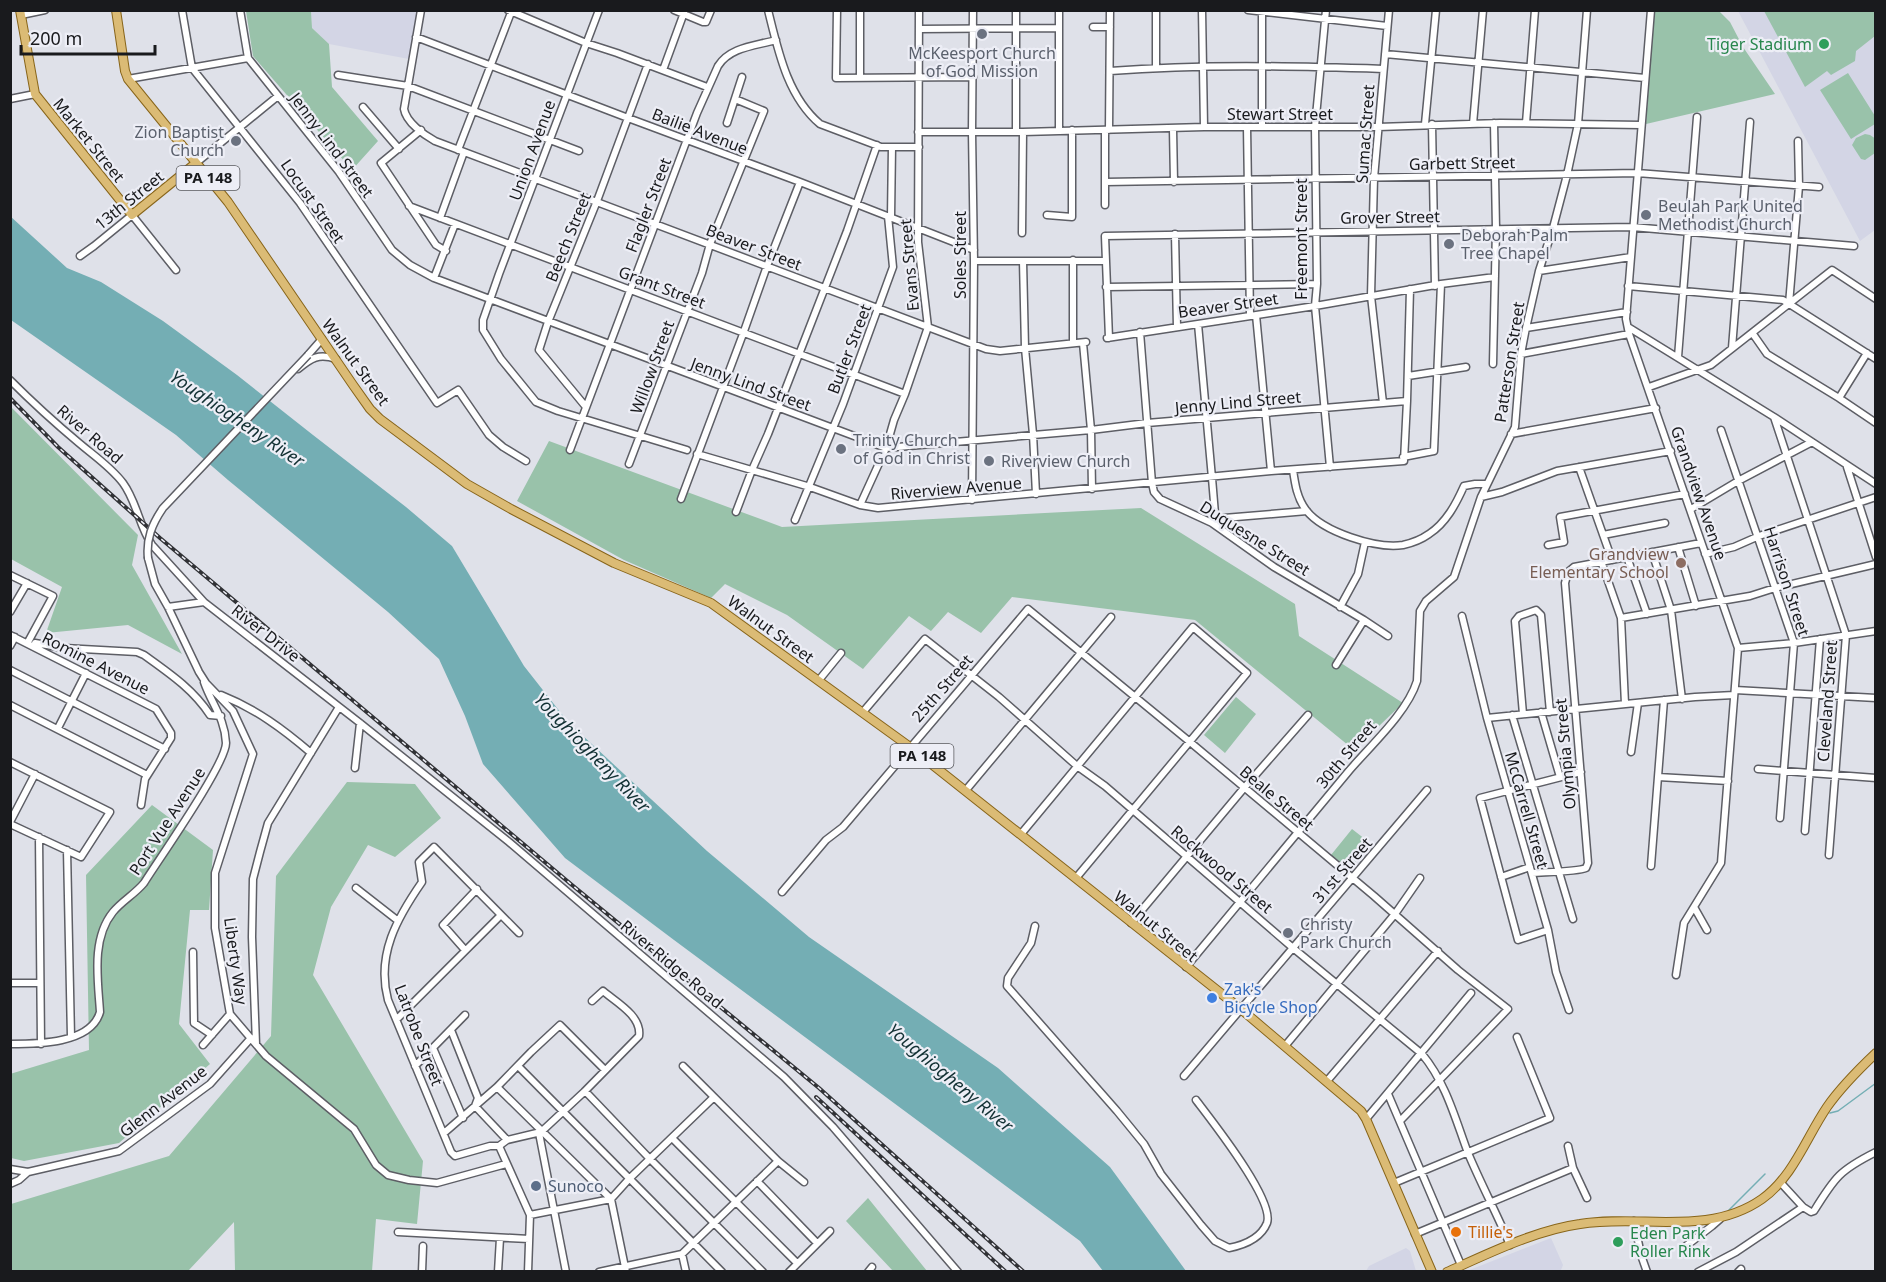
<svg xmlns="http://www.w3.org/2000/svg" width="1886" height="1282" viewBox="0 0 1886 1282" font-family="'Noto Sans',sans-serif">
<rect width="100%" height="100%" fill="#dfe1e9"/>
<path fill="#d3d5e5" d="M311,11H417L409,59L329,44L312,28Z
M1738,11H1875V230L1860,241Z
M1551,1238L1563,1265L1561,1270L1559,1271H1467Z
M1406,1248L1410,1251L1416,1271H1366L1369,1266Z"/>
<path fill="#99c2aa" d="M246,11H311L312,28L329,44L332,87L378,141L352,170L253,56Z
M1654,11H1719L1730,22L1743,47L1775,94L1646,124Z
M1764,11H1875V36L1856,51L1855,61L1831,75L1827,71L1805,87Z
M1848,73L1875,116V124L1851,139L1820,90Z
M1865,134L1870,135L1876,139L1875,153L1865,160L1861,159L1852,145L1856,138Z
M11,407L138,535L132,565L182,654L128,625L46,633L62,587L11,559Z
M549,441L782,527L1141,508L1295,604L1299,636L1403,703L1354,750L1195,620L1012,597L981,633L948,612L931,631L909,616L863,669L787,615L725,584L711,598L624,560L517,501Z
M1236,697L1256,714L1225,753L1204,735Z
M347,782L415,784L441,818L395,857L368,845L331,907L313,975L423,1161L417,1224L376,1219L372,1271H235L234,1222L188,1271L11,1272V1204L169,1156L271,1036L276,876Z
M152,805L213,850L209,910H190L179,1024L210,1064L119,1143L24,1161L11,1158L10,1074L89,1050L86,875Z
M1352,829L1370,843L1350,869L1331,855Z
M868,1198L927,1271H893L846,1221Z"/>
<path fill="#74aeb4" d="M10,216L67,268L101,282L163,321L237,375L313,435L406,507L452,546L524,666L568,722L707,851L809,937L998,1068L1110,1167L1186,1271H1103L1080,1241L674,940L565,858L483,764L465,716L439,659L388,612L228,480L176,435L11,320Z"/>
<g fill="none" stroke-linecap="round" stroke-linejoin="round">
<path stroke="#74aeb4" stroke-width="1.5" d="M1830,1113L1838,1111L1876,1083
M1728,1211L1765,1174
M1573,1272V1271"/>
<g stroke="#5d5e65" stroke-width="9">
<path id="minor" d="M182,10L192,68L300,203L437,403L458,390L489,435L503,447L526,461
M240,10L248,58L339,172L392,250L410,265L434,278L886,448L1091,430L1147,423L1407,401
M421,10L404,109C406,122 424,135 435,141L986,349L1000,351L1086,342
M508,10L586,43L617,53L707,87
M599,10L499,274L483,320V330L501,359L536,402L558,411L687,450
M674,10L703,22H706L711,10
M768,10C778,50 787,96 820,124L881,147H919
M837,10L836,78L973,77
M860,10V78
M1016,10V131
M1156,10V68
M1202,10L1204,127
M1248,10L1387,26
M1262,10V127
M1326,10L1315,127L1317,284L1315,306L1330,467
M1651,10L1626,319L1629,334L1738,648L1721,863L1684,923L1676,975
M21,15L45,10
M1093,27H1110
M919,29L1059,28
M416,37L628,118L800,182L974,250
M1385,54L1645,78
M663,70L685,10
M1110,71C1201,64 1292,66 1383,69
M338,75L408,86L579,151
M128,79L248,58
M10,99L35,94
M363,107L399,149
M727,123L742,77
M1526,123L1535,10
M1425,124L1436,10
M1432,124L1435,286
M1473,124L1483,10
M1247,127L1250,315
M1173,129L1174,182
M421,130L381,163L436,245L446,251
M1105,130V205
M1109,130L1110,10
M1059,131V10
M918,132H1023L1204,127H1378L1500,123L1641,125
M458,150L512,10
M196,163L278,96
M1105,182L1637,173L1819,187
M409,206L905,394
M1047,215L1072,217V130
M891,217L892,147
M440,218L464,152
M1022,233L1023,132
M1175,234L1177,327
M80,256L94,246L132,215L176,270
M1073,260V343
M974,261H1106
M1023,261L1025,348L1033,434L1036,494
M1539,271L1631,257
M434,278L455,224
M1628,286L1783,300L1876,359
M1106,287L1317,284
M1789,304L1799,186L1798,141
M1256,315L1271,471
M1198,324L1212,478L1215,514L1212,523
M1628,327L1774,417L1876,484
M1526,328L1627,312
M1140,332L1152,483L1154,492L1160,499L1212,523L1274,567L1364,620L1388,636
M1753,334L1767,354L1839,398L1876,423
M1107,338L1315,306L1441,284L1495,277
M1109,338L1105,236L1632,227L1854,246
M1083,343L1091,430L1092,489
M1732,348L1750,122
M1521,354L1629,334
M308,355L322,339
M1678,357L1697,117
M1493,364L1496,229L1494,123
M298,369C311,358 319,353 336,359
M1408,376L1466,367
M10,380C32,402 55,423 79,443C93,455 111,467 123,483C137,502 139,526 152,545L204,602L360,723L509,842L784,1077L833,1127L958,1272
M1649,387L1711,365L1832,270L1876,299
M1839,398L1867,353
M1383,403L1371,296L1374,178L1389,10
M586,407L539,350L548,322L597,201L648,64
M1774,417L1846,635L1829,855
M1721,430L1794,643L1780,818
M1511,434L1656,408
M570,450L697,113L718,66C730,47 755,46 776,40
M697,454L810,487L860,505L878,508L1271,471L1404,461L1407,401L1410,289
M1403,457L1434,451L1441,284
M629,464L702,273L710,244L764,111L735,99
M1579,467L1612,560
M1847,467L1876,557
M1293,470C1295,484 1297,498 1306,510C1323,532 1376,549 1403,545C1412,543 1422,539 1429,534C1446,523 1456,504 1464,486L1475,484H1487
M1481,497L1502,492L1557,471L1671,451
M681,499L743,334L767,266L800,182
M972,500L974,261L972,132L973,10
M860,505L886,448L894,420L905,394L928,327L918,242L919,10
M1691,509L1738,481L1812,442
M736,512L752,470L768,434L847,231L877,145
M795,520L843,404L893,267L888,216
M1212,523L1224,518L1307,511
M1603,535L1665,523
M1548,545L1564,542L1560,517L1685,494
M1678,547L1696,606
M1652,552L1671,610L1682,699
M1705,554L1734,547L1759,536L1876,497
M1627,557L1647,614
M148,558L155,584L168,607L199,672L206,683L233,711L253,754L215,873V928L230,1014L266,1056L354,1129L376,1165L388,1175L409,1180L437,1183L506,1164
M1601,561L1621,618L1625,704
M10,575L53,596L28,642
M168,607L204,602
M1340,607L1358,574L1365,542
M10,612L27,583
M1462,616L1487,718L1548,930L1556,972L1569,1010
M1621,618L1750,596L1775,588L1876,564
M10,635L156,709L171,733V738L145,779L141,805
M35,643L64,648L137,652L144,655C169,673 193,689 210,715L221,716
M10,646L15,637
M1738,648L1794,643L1876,631
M1336,665L1364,620
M10,670L165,749
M819,680L841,653
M1735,690L1876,698
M221,695C256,709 283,729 311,753
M10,705L147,775
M863,712L925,639L999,697L1077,766L1105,786L1293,948L1422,1054C1446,1083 1455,1118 1468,1153C1481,1184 1497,1214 1510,1245
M1541,712L1560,777
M1523,714L1515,621L1519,616L1536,610L1541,615L1550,712
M1512,715L1573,919
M1487,718L1695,697L1734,695
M58,728L86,673
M1631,752L1638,703
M10,762L110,812L81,857L10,824
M355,768L360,723
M1758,769L1876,778
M1658,777L1728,781
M966,790L1111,617
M10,822L35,774
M1805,831L1820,639
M1021,834L1193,627L1247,673L1076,878
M39,837L41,1044
M67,850L71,1037
M1651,866L1664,700
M1532,873C1544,872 1577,872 1586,868L1588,863L1565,583L1568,572L1574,567L1701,543
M1501,877L1530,867
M356,888L397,920
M782,892L826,840L843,827L1028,609L1190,742L1374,896L1458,970L1508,1009L1400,1121
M1694,907L1707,930
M1131,923L1244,788L1308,715
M1035,926L1031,943L1008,978L1007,986L1117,1111L1144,1144L1161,1174L1201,1225L1215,1241L1229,1248C1244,1245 1261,1238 1267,1223C1275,1200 1211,1120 1196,1100
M1548,930L1518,940L1480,798L1581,772
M465,950L443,925L477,889
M193,952L194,1023L212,1035
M1186,967C1240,902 1294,837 1348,772C1370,746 1407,713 1417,681L1420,611L1426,601L1454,577L1481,497L1515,427L1521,354L1526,328L1539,271L1553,228L1567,175L1578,124L1587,10
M10,983H40
M397,1019L501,915
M451,1030L478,1098L475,1106L507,1140
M10,1044C37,1044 91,1044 100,1012C98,980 91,939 113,912C122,901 135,894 144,883C159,859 226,764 226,743C225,718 211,703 204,682
M256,1044L252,937L253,879L260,852L268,823L339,707
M203,1045L230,1014
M1285,1046L1395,914L1420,878
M433,1048L463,1118
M415,1066L465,1015
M518,1066L722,1272
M683,1066L778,1161L804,1182
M1184,1076L1427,790
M1327,1081L1438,951
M497,1087L611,1199L626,1272
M585,1091L650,1159L763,1272
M1388,1094L1461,1265
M1366,1119L1471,993
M444,1133L497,1087L531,1052L560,1025L605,1070
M539,1133L566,1272
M672,1138L797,1263
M499,1146H490L455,1156L451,1152L388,1000C376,955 397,918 422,882L419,862L434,847L519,933
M499,1146L507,1140L541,1132L584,1092L639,1036C642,1016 616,1002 603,991L592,1001
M499,1146L530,1215L528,1272
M1568,1146L1573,1168L1587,1198
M10,1169L28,1172
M757,1181L817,1243
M1394,1183L1550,1118L1517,1037
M1781,1183L1803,1207L1811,1212L1814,1211C1835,1177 1840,1170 1876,1152
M10,1184L19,1180L28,1172L119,1151L210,1084L251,1038
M530,1215L611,1199L629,1179L714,1097
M1634,1221L1641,1255L1647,1272
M398,1232L529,1239
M1415,1234L1573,1168
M1682,1249L1712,1226L1720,1219
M682,1254L686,1272
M422,1272L423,1246
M498,1272L500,1238
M599,1272L682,1254L778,1161
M789,1272L830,1231
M868,1272L872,1267
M1698,1272L1736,1252L1803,1207
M1738,1272L1741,1269"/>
</g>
<g stroke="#88651a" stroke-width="10">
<path id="major" d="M20,10L35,94L132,215L196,163
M116,10L125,71L128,79L228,202L353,385L370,409L380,419L467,484L511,509L614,563L711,603L910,747L1242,1010L1361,1111L1366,1119L1432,1272
M1447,1272C1487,1254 1536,1230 1580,1224C1640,1214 1708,1237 1762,1199C1793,1177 1806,1138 1827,1107C1841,1087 1858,1070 1876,1053"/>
</g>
<use href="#minor" stroke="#fff" stroke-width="6"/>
<use href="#major" stroke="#dbbb75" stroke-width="8"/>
<g stroke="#313236" stroke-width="4">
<path id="rail" d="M10,398L58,447L160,538L572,885L819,1088L1024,1272
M816,1097L1006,1272"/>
</g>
<use href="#rail" stroke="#edeef6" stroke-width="1.5" stroke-dasharray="4.5" stroke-linecap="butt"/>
<g stroke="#5d5e65" stroke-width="9" stroke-linecap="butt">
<path id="minor-bridge" d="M148,558C146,539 152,524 163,508L308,355"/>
</g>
<use href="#minor-bridge" stroke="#fff" stroke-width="6"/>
</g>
<g fill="#6b7280" stroke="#edeef6" stroke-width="2">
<circle cx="982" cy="34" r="6"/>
<circle cx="236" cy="141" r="6"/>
<circle cx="1646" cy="215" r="6"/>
<circle cx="1449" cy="244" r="6"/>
<circle cx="841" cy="449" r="6"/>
<circle cx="989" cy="461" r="6"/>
<circle cx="1288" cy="933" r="6"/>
</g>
<g fill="#2e9e5b" stroke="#edeef6" stroke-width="2">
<circle cx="1824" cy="44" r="6"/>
<circle cx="1618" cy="1242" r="6"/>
</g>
<circle fill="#8d6e63" stroke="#edeef6" stroke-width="2" cx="1681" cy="563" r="6"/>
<circle fill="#3f7fe0" stroke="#edeef6" stroke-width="2" cx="1212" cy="998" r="6"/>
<circle fill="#5c6f8a" stroke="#edeef6" stroke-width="2" cx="536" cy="1186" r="6"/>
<circle fill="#e8710a" stroke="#edeef6" stroke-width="2" cx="1456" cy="1232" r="6"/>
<g text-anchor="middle" stroke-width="4.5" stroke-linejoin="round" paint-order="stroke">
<g fill="#edeef6" stroke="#595a5e" stroke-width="1.5">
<rect x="176.5" y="166" width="63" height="24" rx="4.5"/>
<rect x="890.5" y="744" width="63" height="24" rx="4.5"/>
</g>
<g font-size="15" font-weight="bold" fill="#191a1d">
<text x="208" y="183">PA 148</text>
<text x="922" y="761">PA 148</text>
</g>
<g font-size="16" fill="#27864d" stroke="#edeef6" text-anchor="end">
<text x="1812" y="50">Tiger Stadium</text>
<text x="1630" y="1239" text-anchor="start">Eden Park<tspan x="1630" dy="18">Roller Rink</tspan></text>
</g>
<g font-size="16" fill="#5b616d" stroke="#edeef6" text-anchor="start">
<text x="982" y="59" text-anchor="middle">McKeesport Church<tspan x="982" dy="18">of God Mission</tspan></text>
<text x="224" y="138" text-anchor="end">Zion Baptist<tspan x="224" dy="18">Church</tspan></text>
<text x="1658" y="212">Beulah Park United<tspan x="1658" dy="18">Methodist Church</tspan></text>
<text x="1461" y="241">Deborah Palm<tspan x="1461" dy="18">Tree Chapel</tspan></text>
<text x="853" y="446">Trinity Church<tspan x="853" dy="18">of God in Christ</tspan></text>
<text x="1001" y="467">Riverview Church</text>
<text x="1300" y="930">Christy<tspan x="1300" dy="18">Park Church</tspan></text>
</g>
<g font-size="16" fill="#191a1d" stroke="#edeef6">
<text x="1280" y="120">Stewart Street</text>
<text transform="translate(700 131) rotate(21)" y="6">Bailie Avenue</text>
<text transform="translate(1365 134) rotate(-86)" y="6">Sumac Street</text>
<text transform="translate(89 140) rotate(51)" y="6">Market Street</text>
<text transform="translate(332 145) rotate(53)" y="6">Jenny Lind Street</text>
<text transform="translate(532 150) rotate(-70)" y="6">Union Avenue</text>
<text transform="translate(1462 163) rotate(-1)" y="6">Garbett Street</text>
<text transform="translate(129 200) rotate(-39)" y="6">13th Street</text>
<text transform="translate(313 201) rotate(55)" y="6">Locust Street</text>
<text transform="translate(648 205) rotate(-69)" y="6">Flagler Street</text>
<text transform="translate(1390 217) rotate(-1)" y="6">Grover Street</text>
<text transform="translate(568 237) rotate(-68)" y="6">Beech Street</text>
<text transform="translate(1301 239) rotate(-90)" y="6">Freemont Street</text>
<text transform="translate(754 247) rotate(21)" y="6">Beaver Street</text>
<text transform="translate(960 255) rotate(-90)" y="6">Soles Street</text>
<text transform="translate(909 265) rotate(-95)" y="6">Evans Street</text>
<text transform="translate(662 287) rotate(21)" y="6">Grant Street</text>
<text transform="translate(1228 305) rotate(-8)" y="6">Beaver Street</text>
<text transform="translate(849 349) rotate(-69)" y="6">Butler Street</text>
<text transform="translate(356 362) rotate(54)" y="6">Walnut Street</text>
<text transform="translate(1509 362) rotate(-81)" y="6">Patterson Street</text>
<text transform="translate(652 367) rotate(-70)" y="6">Willow Street</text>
<text transform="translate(751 384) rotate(20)" y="6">Jenny Lind Street</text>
<text transform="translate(1238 402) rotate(-5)" y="6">Jenny Lind Street</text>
<text transform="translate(90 434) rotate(41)" y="6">River Road</text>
<text transform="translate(956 488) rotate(-5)" y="6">Riverview Avenue</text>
<text transform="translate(1699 493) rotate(71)" y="6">Grandview Avenue</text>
<text transform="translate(1255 538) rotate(32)" y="6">Duquesne Street</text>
<text transform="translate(1787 581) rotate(72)" y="6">Harrison Street</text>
<text transform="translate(771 629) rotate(36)" y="6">Walnut Street</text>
<text transform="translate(266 633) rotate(38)" y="6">River Drive</text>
<text transform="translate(96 663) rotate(27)" y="6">Romine Avenue</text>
<text transform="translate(942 688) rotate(-49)" y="6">25th Street</text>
<text transform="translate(1827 701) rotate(-86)" y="6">Cleveland Street</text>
<text transform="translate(1346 754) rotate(-50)" y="6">30th Street</text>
<text transform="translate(1565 754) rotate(-95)" y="6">Olympia Street</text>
<text transform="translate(1277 798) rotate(40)" y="6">Beale Street</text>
<text transform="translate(1527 810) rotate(74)" y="6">McCarrell Street</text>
<text transform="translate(167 821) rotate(-57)" y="6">Port Vue Avenue</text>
<text transform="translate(1222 869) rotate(40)" y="6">Rockwood Street</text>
<text transform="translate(1342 870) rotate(-49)" y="6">31st Street</text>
<text transform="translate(1156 926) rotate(39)" y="6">Walnut Street</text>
<text transform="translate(236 961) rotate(82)" y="6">Liberty Way</text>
<text transform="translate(672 964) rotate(40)" y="6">River Ridge Road</text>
<text transform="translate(419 1035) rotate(69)" y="6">Latrobe Street</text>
<text transform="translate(163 1101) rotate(-38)" y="6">Glenn Avenue</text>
</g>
<g font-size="16" fill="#785e54" stroke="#edeef6" text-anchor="end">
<text x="1669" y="560">Grandview<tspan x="1669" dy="18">Elementary School</tspan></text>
</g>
<g font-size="16" fill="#366cbe" stroke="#edeef6" text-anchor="start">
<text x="1224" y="995">Zak's<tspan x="1224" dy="18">Bicycle Shop</tspan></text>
</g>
<g font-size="16" fill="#4e5e75" stroke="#edeef6" text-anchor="start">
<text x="548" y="1192">Sunoco</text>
</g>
<g font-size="16" fill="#c56008" stroke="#edeef6" text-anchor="start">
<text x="1468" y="1238">Tillie's</text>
</g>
<g font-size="18" font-style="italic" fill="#133134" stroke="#edeef6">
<text transform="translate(237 419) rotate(34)" y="6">Youghiogheny River</text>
<text transform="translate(592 753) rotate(46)" y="6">Youghiogheny River</text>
<text transform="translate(950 1078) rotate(40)" y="6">Youghiogheny River</text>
</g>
</g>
<rect width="1886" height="1282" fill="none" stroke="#191a1d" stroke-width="24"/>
<path d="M21 45v9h134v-9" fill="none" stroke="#191a1d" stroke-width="3"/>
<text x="30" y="45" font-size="18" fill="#191a1d" stroke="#edeef6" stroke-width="4.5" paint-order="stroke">200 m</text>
</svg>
